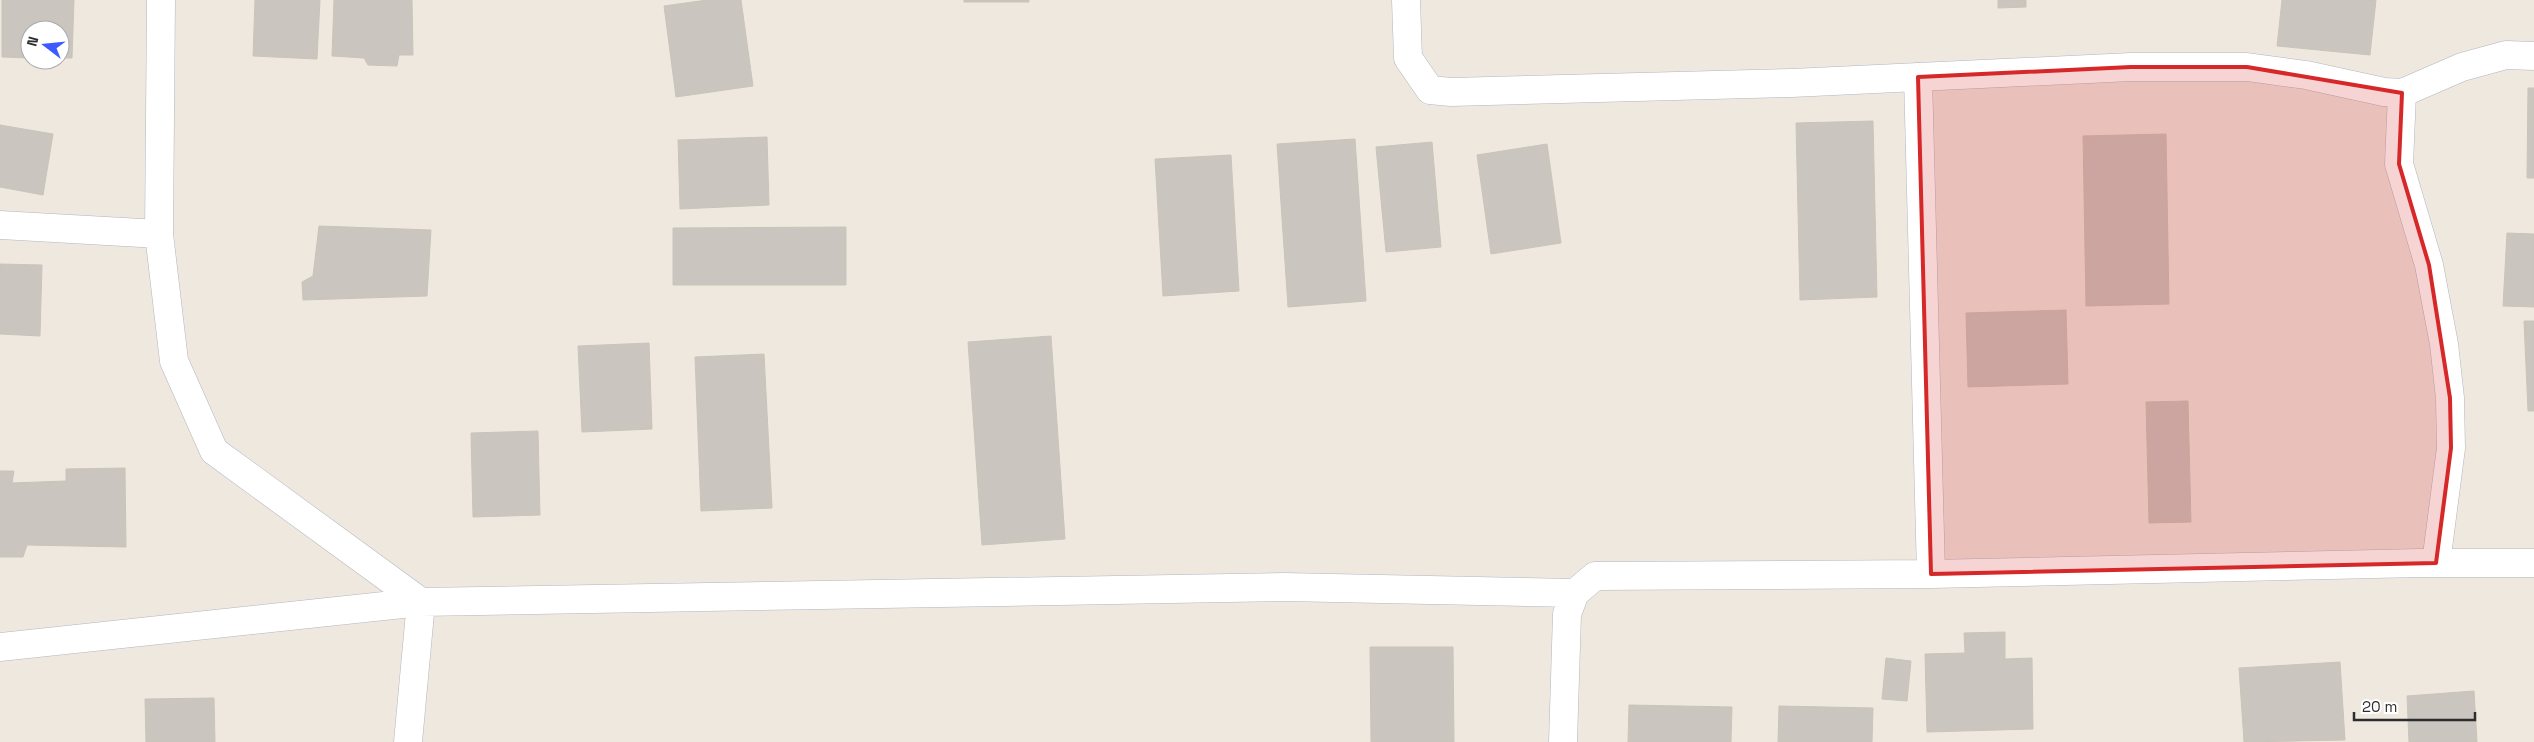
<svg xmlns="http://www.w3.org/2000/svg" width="2534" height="742" viewBox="0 0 2534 742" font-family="'Space Grotesk',sans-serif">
<rect width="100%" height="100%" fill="#efe8df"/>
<path fill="#cac5be" stroke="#cac4b8" d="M2,0H74L72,58H60V30H30V58L2,57Z
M255,0H320L317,59L253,56Z
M334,0H412L413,55H399L397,66L368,65L364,58L332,56Z
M707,0H741L753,86L676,97L664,6Z
M964,0H1029V2H964Z
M1998,0H2026V7L1998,8Z
M2282,0H2376L2370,55L2277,46Z
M2528,88H2534V178H2527Z
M1873,121L1877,297L1800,300L1796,123Z
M0,125L53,134L43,195L0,187Z
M2166,134L2169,304L2086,306L2083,136Z
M767,137L769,205L680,209L678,140Z
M1355,139L1366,301L1288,307L1277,144Z
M1432,142L1441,247L1386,252L1376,147Z
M1547,144L1561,243L1491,254L1477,155Z
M1231,155L1239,291L1163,296L1155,159Z
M319,226L431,230L427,296L303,300L302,282L313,276Z
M846,227V285H673V228Z
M2507,233L2534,234V307L2503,306Z
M0,264L42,265L40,336L0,334Z
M2066,310L2068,384L1968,387L1966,313Z
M2524,321H2534V411H2528Z
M1051,336L1065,539L982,545L968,342Z
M649,343L652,429L582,432L578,346Z
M764,354L772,508L701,511L695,357Z
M2188,401L2191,522L2149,523L2146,402Z
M538,431L540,515L473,517L471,433Z
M125,468L126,547L27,545L23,557H0V471H14L12,483L66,481V469Z
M2005,632V659L2032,658L2033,729L1927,732L1925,654L1965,653L1964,633Z
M1370,647H1453L1454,742H1371Z
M1886,658L1911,661L1907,701L1882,699Z
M2340,662L2345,740L2244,742L2239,668Z
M2474,691L2477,742H2409L2407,696Z
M214,698L215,742H146L145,699Z
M1629,705L1732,707L1731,742H1628Z
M1779,706L1873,708L1872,742H1778Z"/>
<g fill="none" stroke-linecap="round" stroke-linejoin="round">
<g stroke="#b3b5c0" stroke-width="29">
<path id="street" d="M161,0L159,234L174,361L214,451L421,602L1284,587L1575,593
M1406,0L1408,58L1430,90L1451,92L1792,83L2131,67H2247L2306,75L2384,92L2402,93L2462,67L2506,55L2534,56
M1918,77L1931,574
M2402,93L2399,164L2429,265L2444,344L2450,398L2451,448L2436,563
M0,225L159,234
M0,647L421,602L408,742
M1563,742L1567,614L1575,593L1595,576L1931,574L2420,563H2534"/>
</g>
<use href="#street" stroke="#fff" stroke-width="28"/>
</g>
<path fill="#d62828" fill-opacity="0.2" stroke="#d62828" stroke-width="4" stroke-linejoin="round" d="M2131,67H2247L2402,93L2399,164L2429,265L2450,398L2451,448L2436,563L1931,574L1918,77Z"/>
<g transform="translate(45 45) rotate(286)"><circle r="24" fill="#ffffff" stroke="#ababab"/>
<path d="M0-4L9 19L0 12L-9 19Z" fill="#3c5aff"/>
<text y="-8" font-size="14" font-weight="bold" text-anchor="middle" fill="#2d2d2d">N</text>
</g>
<path d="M2354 712v8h121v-8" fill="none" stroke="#2d2d2d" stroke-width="2.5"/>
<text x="2362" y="712" font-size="15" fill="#2d2d2d" stroke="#ffffff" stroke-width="4" paint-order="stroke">20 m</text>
</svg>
